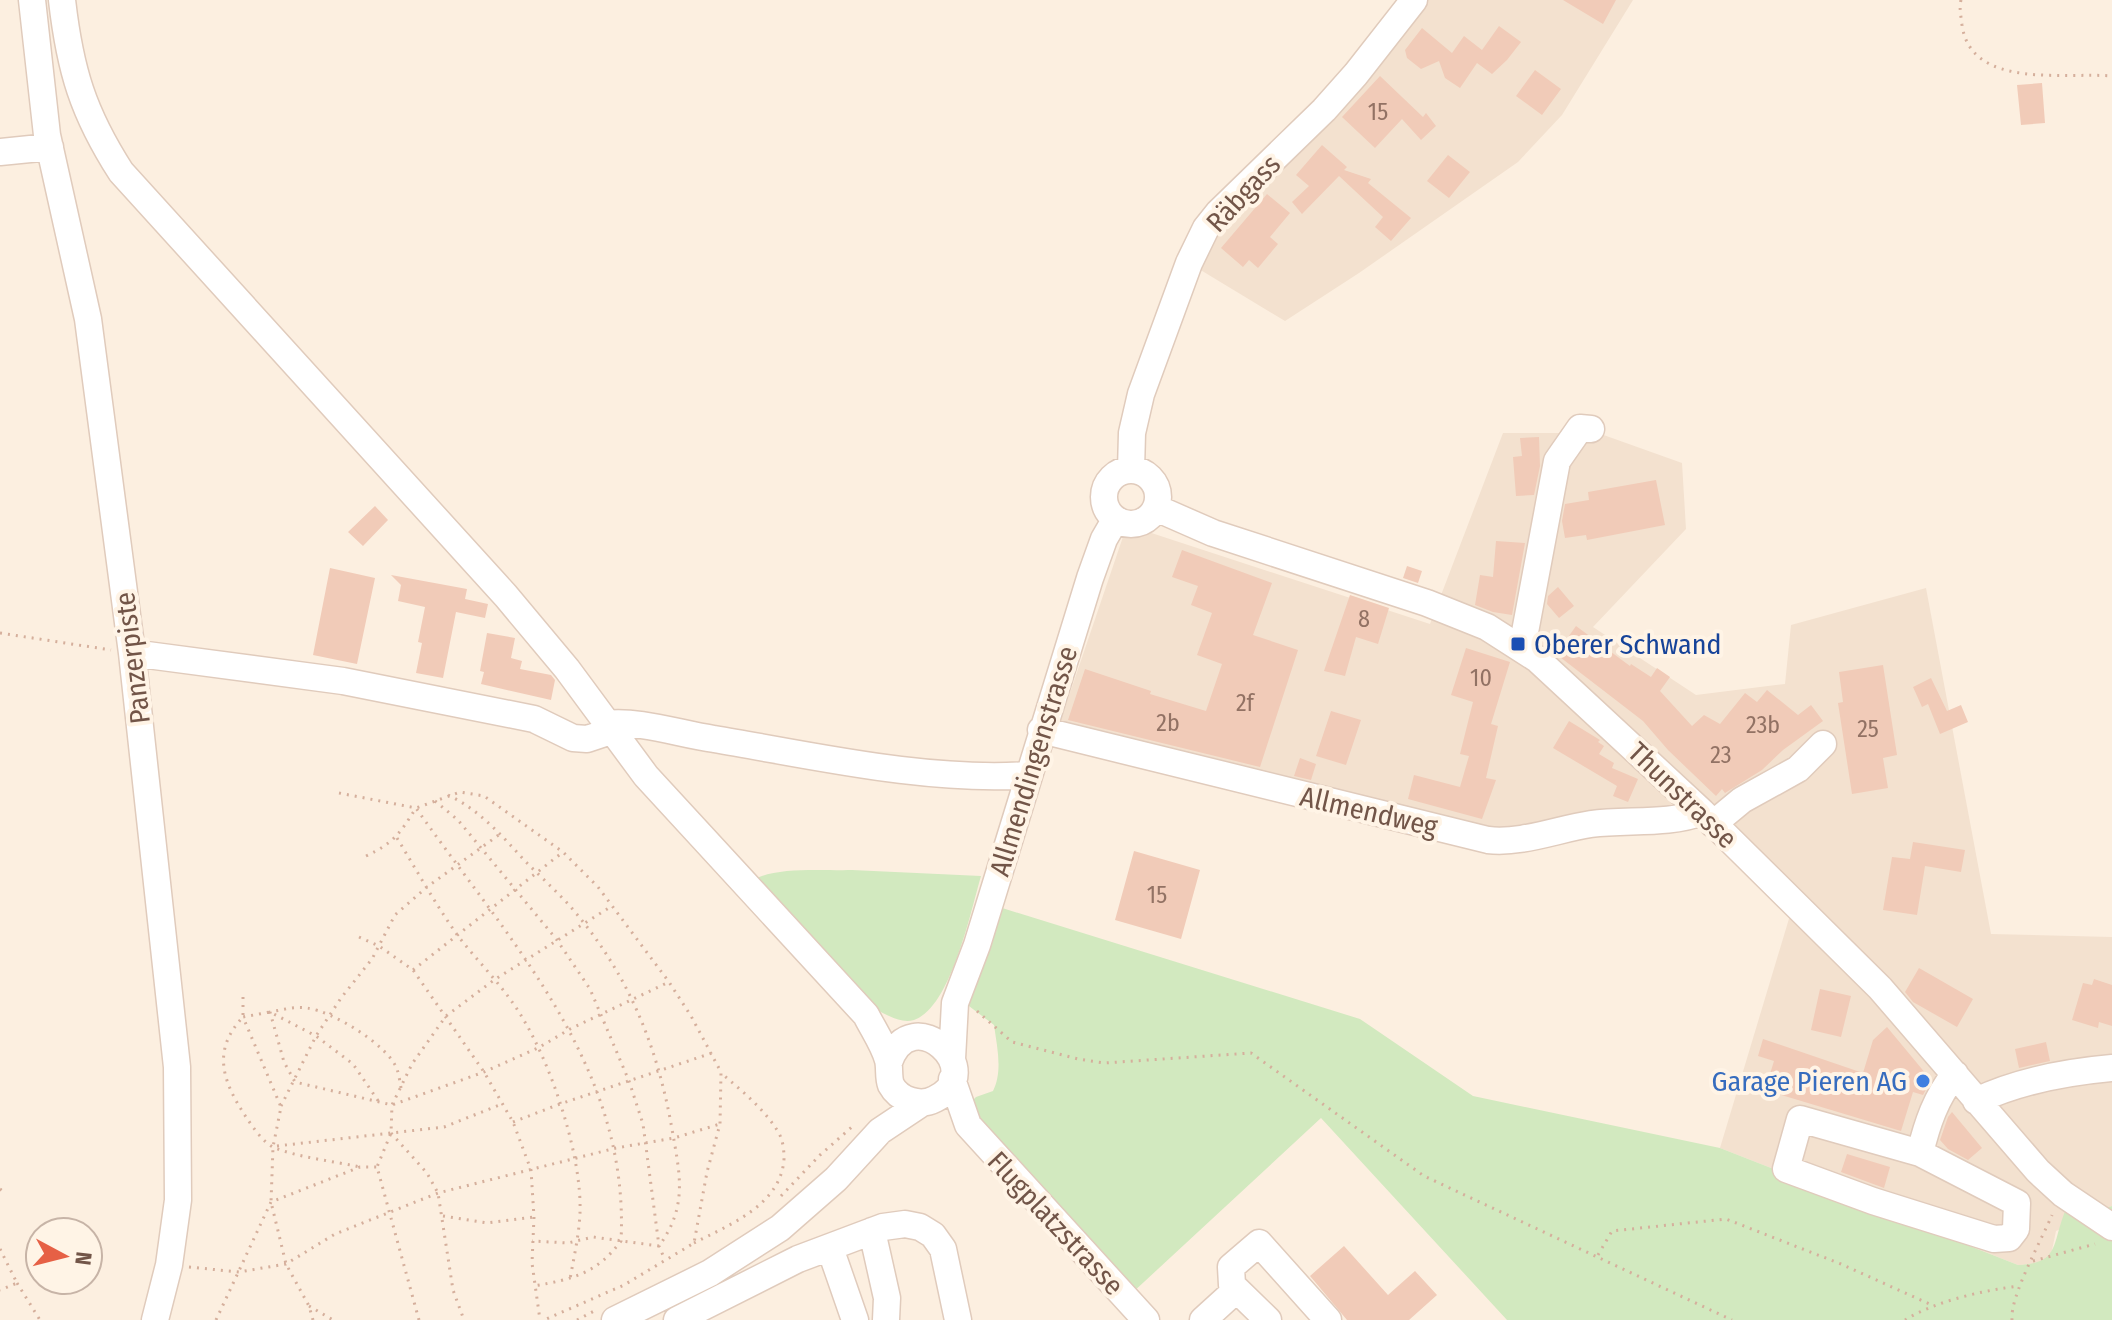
<svg xmlns="http://www.w3.org/2000/svg" width="2112" height="1320" viewBox="0 0 2112 1320" font-family="'Fira Sans Condensed',sans-serif">
<rect width="100%" height="100%" fill="#fcefe0"/>
<path fill="#f3e1cf" d="M1414,0H1633L1562,115L1518,162L1359,273L1285,321L1189,263Z
M1503,433H1598L1682,463L1686,529L1593,627L1696,695L1785,684L1791,625L1926,588L1991,934L2112,937V1206L2056,1231L2051,1255L2039,1264L2018,1265L1720,1148L1794,902L1702,812L1511,840L1056,734L1127,525L1430,624Z"/>
<path fill="#d2e9bf" d="M852,870L981,876C971,910 951,1008 914,1020C900,1024 886,1014 873,1008L754,880C775,866 826,871 852,870Z
M999,907L1360,1019L1473,1096L1720,1148L2018,1265C2061,1263 2051,1244 2066,1209L2087,1215L2112,1206V1320H1507L1321,1118L1131,1294L972,1115L971,1102L976,1097L993,1091C1003,1071 997,1047 994,1025L965,1003Z"/>
<path fill="#f1cbb8" d="M1563,0H1616L1603,24Z
M1499,26L1521,42L1507,60L1492,74L1477,63L1460,88L1445,78L1439,61L1421,69L1407,58L1405,50L1422,28L1452,53L1464,36L1482,50Z
M1535,70L1561,89L1542,115L1516,96Z
M1380,76L1423,117L1426,113L1436,126L1421,140L1402,119L1375,148L1342,117Z
M2042,83L2045,123L2021,125L2017,85Z
M1322,145L1347,167L1344,170L1371,179L1368,183L1411,218L1391,241L1375,227L1383,217L1339,176L1302,214L1292,202L1309,186L1296,175Z
M1448,155L1470,172L1449,198L1427,181Z
M1267,194L1290,213L1270,237L1278,244L1258,268L1249,260L1243,267L1221,248Z
M1539,437L1540,466L1534,495L1516,496L1513,457L1522,456L1520,438Z
M1656,480L1665,525L1587,540L1586,535L1565,538L1562,521L1565,504L1589,500L1588,492Z
M375,506L388,520L363,546L348,532Z
M1496,541L1525,543L1512,615L1493,612L1475,605L1480,575L1493,577Z
M1182,550L1272,583L1253,635L1298,650L1260,767L1068,720L1085,669L1151,691L1150,694L1206,711L1222,664L1197,655L1212,613L1191,605L1198,586L1172,577Z
M1407,566L1422,571L1418,583L1403,578Z
M330,568L375,578L357,664L313,655Z
M391,575L467,589L465,599L488,604L485,618L456,612L443,678L416,673L422,643L418,642L425,607L398,601L401,585Z
M1558,587L1574,606L1559,618L1547,604L1548,596Z
M1350,595L1389,608L1378,644L1356,637L1345,676L1324,671Z
M1576,626L1630,666L1631,664L1651,677L1657,668L1670,677L1660,691L1692,726L1704,715L1720,724L1745,693L1757,702L1767,690L1798,715L1811,705L1823,721L1783,750L1762,770L1725,793L1722,789L1716,796L1668,750L1643,721L1556,654Z
M487,633L515,638L511,658L522,661L520,669L551,675L555,680L551,700L481,684L484,672L480,671Z
M1466,648L1510,662L1491,724L1498,726L1486,778L1496,780L1482,819L1408,799L1414,775L1460,787L1469,756L1460,754L1473,702L1451,695Z
M1883,665L1897,755L1883,758L1888,788L1852,794L1838,703L1843,702L1839,672Z
M1931,678L1947,711L1961,705L1968,722L1940,734L1928,704L1922,707L1913,687Z
M1331,711L1361,720L1346,765L1316,756Z
M1569,721L1600,740L1598,742L1604,746L1599,754L1614,763L1612,768L1638,779L1628,802L1613,796L1617,786L1553,748Z
M1300,758L1316,764L1311,780L1294,776Z
M1913,842L1965,850L1961,872L1925,866L1917,915L1883,910L1892,857L1910,859Z
M1134,851L1200,870L1181,939L1115,920Z
M1919,968L1973,999L1957,1027L1913,1002L1905,992Z
M2094,979L2112,985V1026L2099,1022L2098,1028L2072,1020L2083,983L2092,985Z
M1820,989L1851,996L1841,1037L1811,1030Z
M1887,1027L1931,1080L1923,1095L1913,1092L1901,1131L1765,1090L1774,1061L1758,1056L1763,1039L1863,1073L1873,1040Z
M2046,1042L2050,1061L2019,1068L2015,1049Z
M1952,1112L1982,1148L1968,1160L1948,1149L1940,1140L1948,1117Z
M1847,1154L1890,1167L1884,1188L1841,1172Z
M1344,1246L1388,1295L1415,1271L1437,1295L1409,1320H1347L1310,1276Z"/>
<g fill="none" stroke-linecap="round" stroke-linejoin="round">
<g stroke="#e0cbbc" stroke-width="29">
<path id="minor" d="M32,0L47,135L88,319L132,653L177,1067L178,1200L169,1265L155,1320
M62,0C70,70 83,113 121,172L506,596L567,669L646,776L866,1015C873,1029 884,1045 888,1060C890,1068 888,1077 891,1085C899,1100 920,1107 935,1099C991,1072 912,998 889,1062
M0,152L50,147
M1104 497a27 27 0 1 1 54 0a27 27 0 1 1-54 0Z
M1131,470L1132,433L1141,394L1189,263L1206,228L1218,213L1324,110L1356,74L1414,0
M1156,508L1213,533L1427,603L1487,627L1537,659L1702,812L1880,988L2038,1171L2063,1194L2112,1227
M1522,648L1557,461L1580,428L1591,429
M132,653L343,681L534,719L573,738L587,739L611,731
M605,724C641,720 679,734 714,739C815,756 927,782 1029,775
M1041,730L1488,840C1521,844 1558,829 1591,824C1627,819 1668,825 1702,812
M1713,824L1742,800L1798,769L1823,744
M952,1059L955,1003L977,945L1090,578L1104,539L1115,520
M952,1079L968,1125L1146,1320
M1976,1101C2018,1081 2067,1072 2112,1068
M1920,1153L1800,1119L1786,1169L1873,1201L1994,1239L2009,1238L2016,1229L2017,1203L1920,1153C1927,1124 1936,1097 1955,1074
M872,1231L887,1298L886,1320
M830,1248L855,1320
M615,1320L710,1273L780,1228L836,1179L880,1131L922,1103
M677,1320L798,1259L883,1227L905,1224L920,1227L933,1235L943,1249L958,1320
M1203,1320L1236,1290
M1268,1320L1232,1285L1231,1267L1259,1243L1328,1320"/>
</g>
<path stroke="#d5af9c" stroke-width="3" stroke-dasharray="2 6" stroke-linecap="butt" d="M1961,0C1959,8 1961,16 1962,25C1971,90 2065,72 2112,76
M0,633L111,650
M339,793L416,808L460,792L484,796L563,852L598,887L669,982L691,1016L721,1072L720,1124L707,1172L694,1243L624,1285L544,1320
M448,795C480,810 502,836 526,862C540,876 555,890 569,905C627,971 657,1044 672,1129C680,1175 688,1206 659,1246L593,1237L568,1243L532,1241
M435,801L458,820L557,940L590,989L629,1081L643,1124L659,1246L665,1260
M397,838C417,871 436,905 458,936C479,963 504,987 522,1017C552,1066 582,1156 580,1213C579,1235 574,1257 570,1279
M366,856C394,843 400,833 416,808C510,942 630,1067 621,1241C596,1274 573,1279 534,1286
M359,937L379,946L413,970L484,1072L513,1122L531,1170L534,1217L532,1263L540,1320
M413,970L563,852
M243,997V1017C211,1051 223,1082 246,1117C253,1127 263,1143 275,1148C301,1158 333,1161 360,1167
M977,1011L1012,1042L1078,1059L1104,1063L1251,1053L1424,1176L1732,1320
M401,1088C400,1082 399,1075 397,1069C388,1045 332,1011 307,1008C294,1006 282,1010 270,1012L284,1062L295,1082L392,1105L484,1072L538,1048L570,1029L669,982
M281,1106L316,1036L341,998L372,959L395,915L427,887L500,834
M513,1122L560,1104L712,1053
M391,1133L427,1173L438,1193L453,1290L464,1320
M277,1146L444,1127L502,1104
M0,1189L5,1193
M781,1196L820,1155L853,1126
M443,1216L487,1223L534,1217
M694,1243C729,1225 781,1205 784,1159C784,1149 783,1139 777,1130C763,1108 741,1090 721,1073
M0,1249L17,1283L0,1290
M1598,1255L1612,1231L1726,1219L1841,1264L1934,1306
M2033,1261L2095,1244
M189,1267L239,1272L286,1264L335,1234L438,1193L616,1148L674,1138L720,1124
M17,1283L40,1320
M309,1306L333,1320
M216,1320L271,1202L360,1167H377
M313,1320L309,1306L286,1264L271,1202L273,1147L281,1107L243,1017L270,1012L316,1036L353,1064L379,1102
M419,1320L377,1167L391,1133L392,1105L412,1064L446,1016L494,980L612,906
M577,1320L596,1310
M1905,1320C1935,1301 1985,1290 2019,1286
M2012,1320C2010,1296 2041,1241 2052,1215"/>
<use href="#minor" stroke="#fff" stroke-width="26"/>
</g>
<rect fill="#1a4fb4" stroke="#fff4e6" stroke-width="3" x="1510" y="636" width="16" height="16" rx="4"/>
<circle fill="#3f7fe0" stroke="#fff4e6" stroke-width="3" cx="1923" cy="1081" r="8"/>
<g text-anchor="middle" stroke-width="8" stroke-linejoin="round" paint-order="stroke">
<g font-size="24" fill="#927264">
<text x="1378" y="120">15</text>
<text x="1364" y="627">8</text>
<text x="1481" y="686">10</text>
<text x="1245" y="711">2f</text>
<text x="1168" y="731">2b</text>
<text x="1763" y="733">23b</text>
<text x="1868" y="737">25</text>
<text x="1721" y="763">23</text>
<text x="1157" y="903">15</text>
</g>
<g font-size="28" fill="#725548" stroke="#fff4e6">
<text transform="translate(1243 193) rotate(-47)" y="10">Räbgass</text>
<text transform="translate(132 658) rotate(-97)" y="10">Panzerpiste</text>
<text transform="translate(1033 761) rotate(-73)" y="10">Allmendingenstrasse</text>
<text transform="translate(1683 795) rotate(44)" y="10">Thunstrasse</text>
<text transform="translate(1369 811) rotate(13)" y="10">Allmendweg</text>
<text transform="translate(1056 1223) rotate(47)" y="10">Flugplatzstrasse</text>
</g>
<g font-size="28" fill="#164399" stroke="#fff4e6" text-anchor="start">
<text x="1534" y="654">Oberer Schwand</text>
</g>
<g font-size="28" fill="#366cbe" stroke="#fff4e6" text-anchor="end">
<text x="1907" y="1091">Garage Pieren AG</text>
</g>
</g>
<g transform="translate(64 1256) rotate(97)"><circle r="38" fill="#fff4e6" stroke="#c7b4a7" stroke-width="2"/>
<path d="M0-6L14 30L0 20L-14 30Z" fill="#e66045"/>
<text y="-12" font-size="22" font-weight="bold" text-anchor="middle" fill="#725548">N</text>
</g>
</svg>
